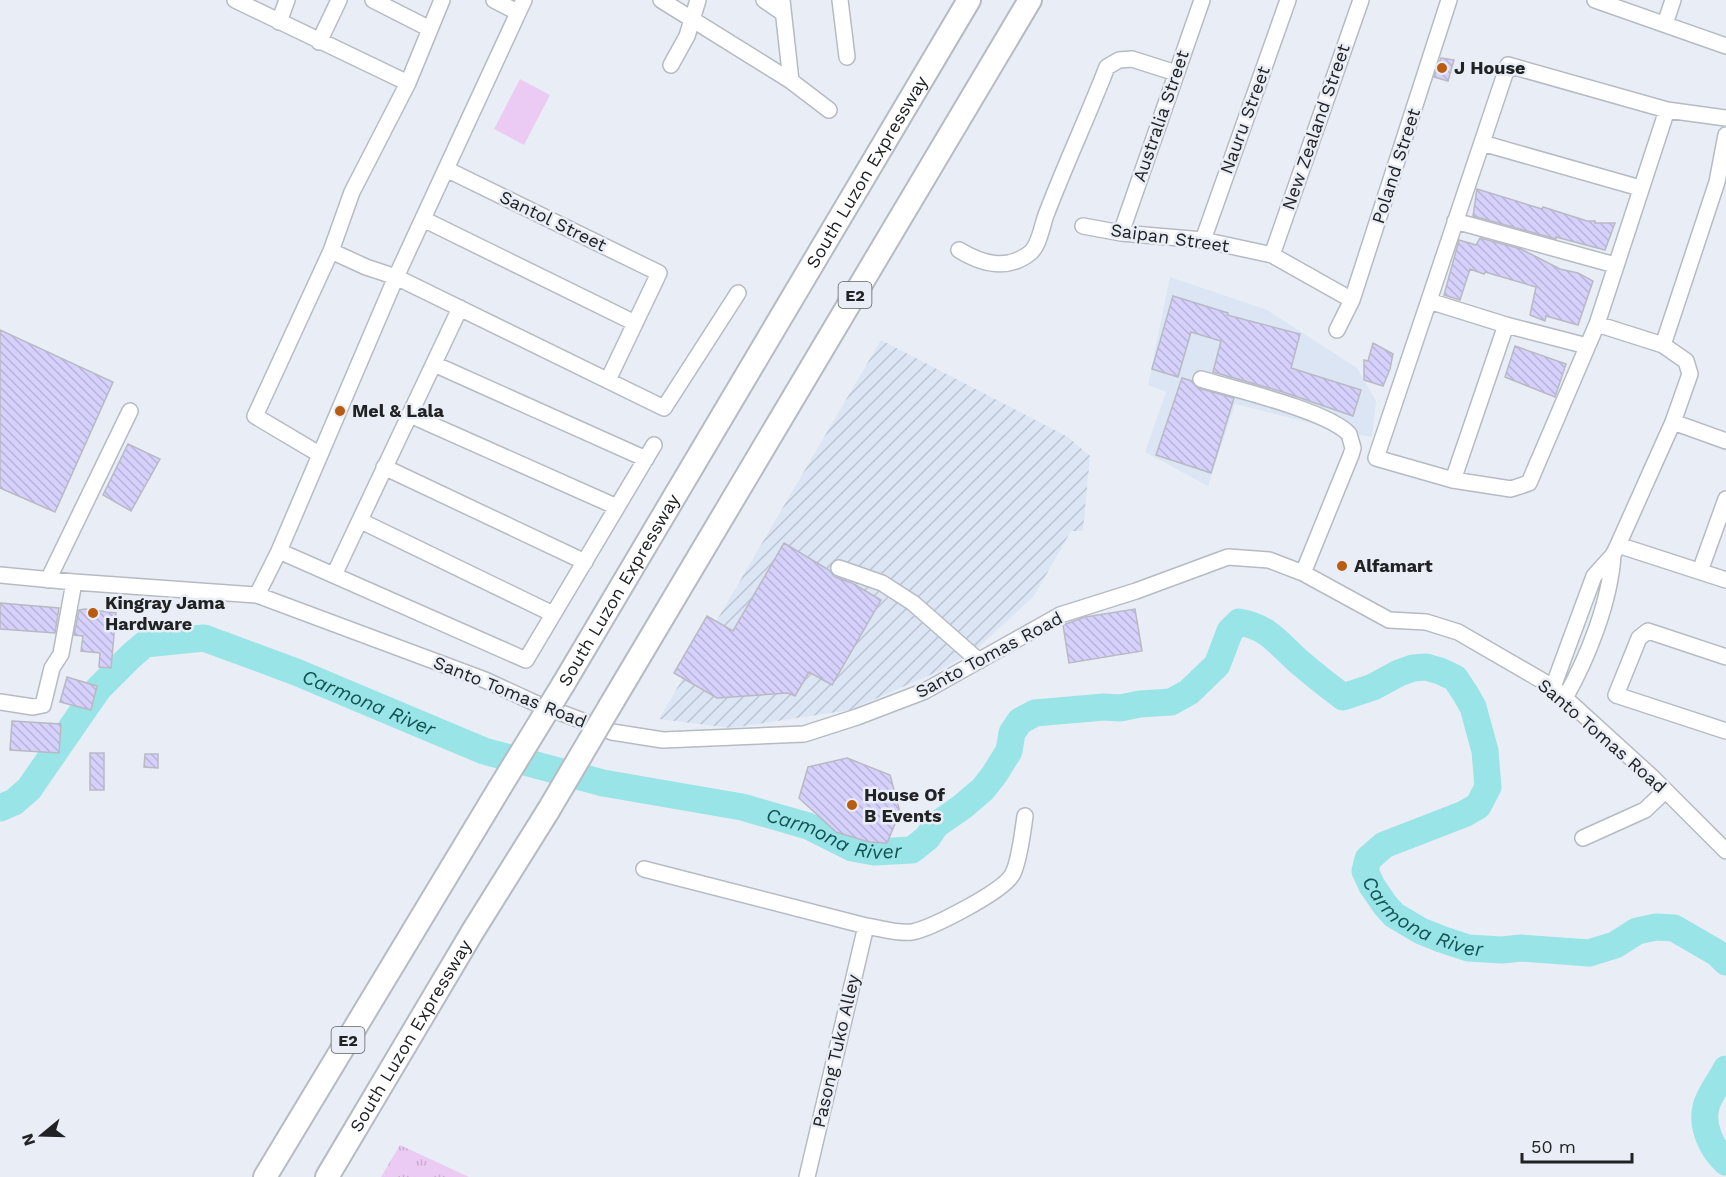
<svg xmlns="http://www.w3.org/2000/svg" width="1726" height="1177" viewBox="0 0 1726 1177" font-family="'Work Sans',sans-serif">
<defs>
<pattern id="industrial-furrows" width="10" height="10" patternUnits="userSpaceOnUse" patternTransform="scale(1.5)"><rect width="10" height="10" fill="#dbe5f4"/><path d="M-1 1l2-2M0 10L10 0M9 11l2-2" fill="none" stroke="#bcc4d1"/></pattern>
<pattern id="grass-tufts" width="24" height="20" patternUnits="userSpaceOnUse" patternTransform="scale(1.5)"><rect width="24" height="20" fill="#ebcbf3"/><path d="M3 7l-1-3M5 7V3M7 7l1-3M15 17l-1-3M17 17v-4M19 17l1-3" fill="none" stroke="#c9aed0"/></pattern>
<pattern id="building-back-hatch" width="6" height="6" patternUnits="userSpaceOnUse" patternTransform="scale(1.5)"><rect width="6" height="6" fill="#d5d1fc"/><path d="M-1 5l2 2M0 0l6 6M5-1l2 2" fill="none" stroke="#b7b3d8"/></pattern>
</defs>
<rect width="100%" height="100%" fill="#e9eef6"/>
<path fill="#dbe5f4" d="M1170,277L1267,310L1357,368L1376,401L1372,437L1350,433L1235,404L1208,486L1145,452L1166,392L1148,385Z"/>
<path fill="url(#industrial-furrows)" d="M881,340L1068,437L1090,456L1083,531H1071L1034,596L980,646L939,671L850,710L731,728L659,719Z"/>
<path fill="url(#grass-tufts)" d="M400,1145L469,1177H381Z"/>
<path fill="#ebcbf3" d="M520,79L550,95L524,145L494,129Z"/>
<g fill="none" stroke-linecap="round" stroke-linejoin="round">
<g stroke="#99e4e6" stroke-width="27">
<path id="s1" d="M0,808L14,802L29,789L98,689L131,656L145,644L204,638L296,672L484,751L603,783L742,807L808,826L852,848L874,852L912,850L927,838L936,825L962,807L983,789L994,775L1009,751L1012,733L1020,721L1035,713L1104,707L1120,708L1140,704L1171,702L1189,692L1217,665L1230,631L1239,622C1268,627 1277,642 1298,661C1312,673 1327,685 1343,697L1373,687L1399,673L1413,668L1426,667L1440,671L1455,678L1465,693L1473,707L1485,751L1488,787L1478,806L1464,814L1384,845L1368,859L1365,871L1372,886L1385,905L1394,915L1421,931L1441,939L1468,948L1502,950L1521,948L1589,953L1615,945L1637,931L1656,927L1674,928L1717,953L1726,962"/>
<path d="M1726,1069C1721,1080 1708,1096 1706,1107C1701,1127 1712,1149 1726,1162"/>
</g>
</g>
<path fill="url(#building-back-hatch)" stroke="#b9b9c2" stroke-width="1.5" d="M1441,58L1454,60L1448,81L1434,77Z
M1477,189L1542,209L1543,207L1587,221H1595V223H1615L1605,250L1556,237V239L1473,216Z
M1480,238L1521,249L1560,269L1578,273L1593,281L1578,325L1546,316L1545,321L1530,315L1536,287L1485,272L1484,274L1470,269L1460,300L1444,295L1459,240L1476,245Z
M1173,296L1228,313L1227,315L1300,334L1291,368L1361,390L1353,416L1283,392L1213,372L1221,341L1191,332L1178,377L1152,369Z
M0,330L113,382L55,512L0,488Z
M1373,343L1393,354L1390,369L1383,386L1364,380V360L1368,361Z
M1515,346L1566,364L1555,397L1505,377Z
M1182,378L1192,381L1198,388L1234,398L1211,473L1156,455Z
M128,444L160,459L131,511L103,495Z
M784,543L829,570L835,577L852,583L881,600L832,685L809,672L795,696L788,693L717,698L674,673L707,616L733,631Z
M0,603L59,608L55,633L0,629Z
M85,609L116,613L111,668L99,667L100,653L81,651L83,636L74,635L79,610Z
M1135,609L1142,651L1069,663L1063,625L1085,617Z
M67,677L97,686L91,710L60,702Z
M12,721L61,724L59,753L10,750Z
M90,753H104V790H90Z
M145,754H158V768L144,767Z
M847,758L890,775L900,812L887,843L869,842L836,832L799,798L808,767Z"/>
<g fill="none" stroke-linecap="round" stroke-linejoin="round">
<g stroke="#b6bbc3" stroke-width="18">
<path id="minor" d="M235,0L408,83
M373,0L430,29
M442,0L408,83L352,192L331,251L366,267L396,277L664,408L738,293
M494,0L517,12
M661,0L791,81L829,110
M764,0L783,13
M782,0L791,81
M840,0L847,57
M1595,0L1726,46
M279,22L287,0
M1665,24L1673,0
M319,42L339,0
M671,65L687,36L698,0
M1667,110L1597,324L1529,483L1511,489L1453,480L1376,458L1508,65L1667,110L1726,118
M1482,143L1640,188
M446,169L659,273L608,380
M423,219L635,323
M1455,221L1615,265
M1083,226L1121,233L1203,240L1272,255L1352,300
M1121,233L1202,0
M1203,240L1288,0
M959,250C982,264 1007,271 1030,253C1039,246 1042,226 1046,215C1065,165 1088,116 1107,67L1119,60L1132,59L1176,73
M1272,255L1361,0
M1429,301L1506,325L1587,346
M1337,330L1352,300L1449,0
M1663,345L1717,182L1726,135
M434,364L646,459
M1201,379C1234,389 1328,411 1349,434L1353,448L1351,455L1303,573
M410,415L617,507
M1673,422L1726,441
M319,454L255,416L331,251
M384,467L585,562
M1453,480L1506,325
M361,521L553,614
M1618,545L1726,580
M279,551L526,660L654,445
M839,568L882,583L913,603L979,661
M1700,571L1726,499
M0,575L74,582L257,595L485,680L535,703L612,732L663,740L804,734L857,717L925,691L1060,615L1136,591L1228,557L1269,560L1303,573L1389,620L1426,622L1458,632L1553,687L1653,778L1726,851
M334,575L460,308
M48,580L130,411
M257,595L279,551L396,277L524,0
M1726,657L1648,631L1639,638L1616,695L1726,731
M1553,687L1594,576L1613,555L1618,545L1673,422L1690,374L1686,361L1663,345L1597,324
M1565,698C1588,657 1610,602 1613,555
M0,702L33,707L43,705L52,668L61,654L74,582
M1583,838L1645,810L1665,791
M644,869L866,926L807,1177
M866,926C880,928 898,934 912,932C932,928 1002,892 1012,875C1019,864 1023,830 1025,816"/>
</g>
<g stroke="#b6bbc3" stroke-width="26">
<g id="highway">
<path id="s2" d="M564,683L969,0"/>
<path d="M610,706L1030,0"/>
<path d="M265,1177L499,789"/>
<path id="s3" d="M327,1177L473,931L548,811"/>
</g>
</g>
<use href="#minor" stroke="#fff" stroke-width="15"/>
<use href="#highway" stroke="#fff" stroke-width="22"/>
<g stroke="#b6bbc3" stroke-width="26" stroke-linecap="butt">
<path id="highway-bridge" d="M499,789L564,683
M548,811L610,706"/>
</g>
<use href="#highway-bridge" stroke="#fff" stroke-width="22"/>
</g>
<g fill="#ba5b12" stroke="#e9eef6" stroke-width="2">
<circle cx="1442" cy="68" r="6"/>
<circle cx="340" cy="411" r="6"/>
<circle cx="1342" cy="566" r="6"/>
<circle cx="93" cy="613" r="6"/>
<circle cx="852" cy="805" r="6"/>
</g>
<g text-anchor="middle" stroke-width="5" stroke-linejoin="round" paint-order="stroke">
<g fill="#e9eef6" stroke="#5c5f63" stroke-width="1.5">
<rect x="838.5" y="282" width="33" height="26" rx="4.5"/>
<rect x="331.5" y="1027" width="33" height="26" rx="4.5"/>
</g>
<g font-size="16" font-weight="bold" fill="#202224">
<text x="855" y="301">E2</text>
<text x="348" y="1046">E2</text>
</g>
<g font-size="18" font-weight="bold" fill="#202224" stroke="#e9eef6" text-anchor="start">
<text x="1454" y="74">J House</text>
<text x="352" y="417">Mel &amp; Lala</text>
<text x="1354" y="572">Alfamart</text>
<text x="105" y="609">Kingray Jama<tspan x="105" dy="21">Hardware</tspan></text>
<text x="864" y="801">House Of<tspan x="864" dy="21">B Events</tspan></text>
</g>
<g font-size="18" fill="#202224" stroke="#e9eef6">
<text transform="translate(1161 116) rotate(-71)" y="6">Australia Street</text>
<text transform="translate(1245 120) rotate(-70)" y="6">Nauru Street</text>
<text transform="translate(1316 127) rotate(-71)" y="6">New Zealand Street</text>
<text transform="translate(1396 166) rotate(-72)" y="6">Poland Street</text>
<text dy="6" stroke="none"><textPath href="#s2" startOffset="594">South Luzon Expressway</textPath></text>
<text transform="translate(553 221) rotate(26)" y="6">Santol Street</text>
<text transform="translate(1170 238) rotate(8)" y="6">Saipan Street</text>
<text dy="6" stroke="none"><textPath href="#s2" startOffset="108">South Luzon Expressway</textPath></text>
<text transform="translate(989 655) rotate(-28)" y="6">Santo Tomas Road</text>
<text transform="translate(510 692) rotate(22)" y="6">Santo Tomas Road</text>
<text transform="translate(1602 736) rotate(41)" y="6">Santo Tomas Road</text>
<text dy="6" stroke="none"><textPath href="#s3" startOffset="164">South Luzon Expressway</textPath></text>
<text transform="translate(836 1051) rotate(-77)" y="6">Pasong Tuko Alley</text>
</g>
<g font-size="20" font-style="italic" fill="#115354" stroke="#e9eef6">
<text dy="7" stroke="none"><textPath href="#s1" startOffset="458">Carmona River</textPath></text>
<text dy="7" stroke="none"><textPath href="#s1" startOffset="944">Carmona River</textPath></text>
<text dy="7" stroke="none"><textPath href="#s1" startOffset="2062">Carmona River</textPath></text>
</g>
</g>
<g transform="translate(42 1135) rotate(251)" stroke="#e9eef6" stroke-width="4.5" paint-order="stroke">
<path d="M0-4.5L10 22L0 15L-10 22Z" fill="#202224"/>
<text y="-9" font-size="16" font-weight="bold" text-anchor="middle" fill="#202224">N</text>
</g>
<path d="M1522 1153v9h110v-9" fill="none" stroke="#202224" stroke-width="3"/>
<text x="1531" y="1153" font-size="18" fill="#202224" stroke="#e9eef6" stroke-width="4.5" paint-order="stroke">50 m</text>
</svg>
